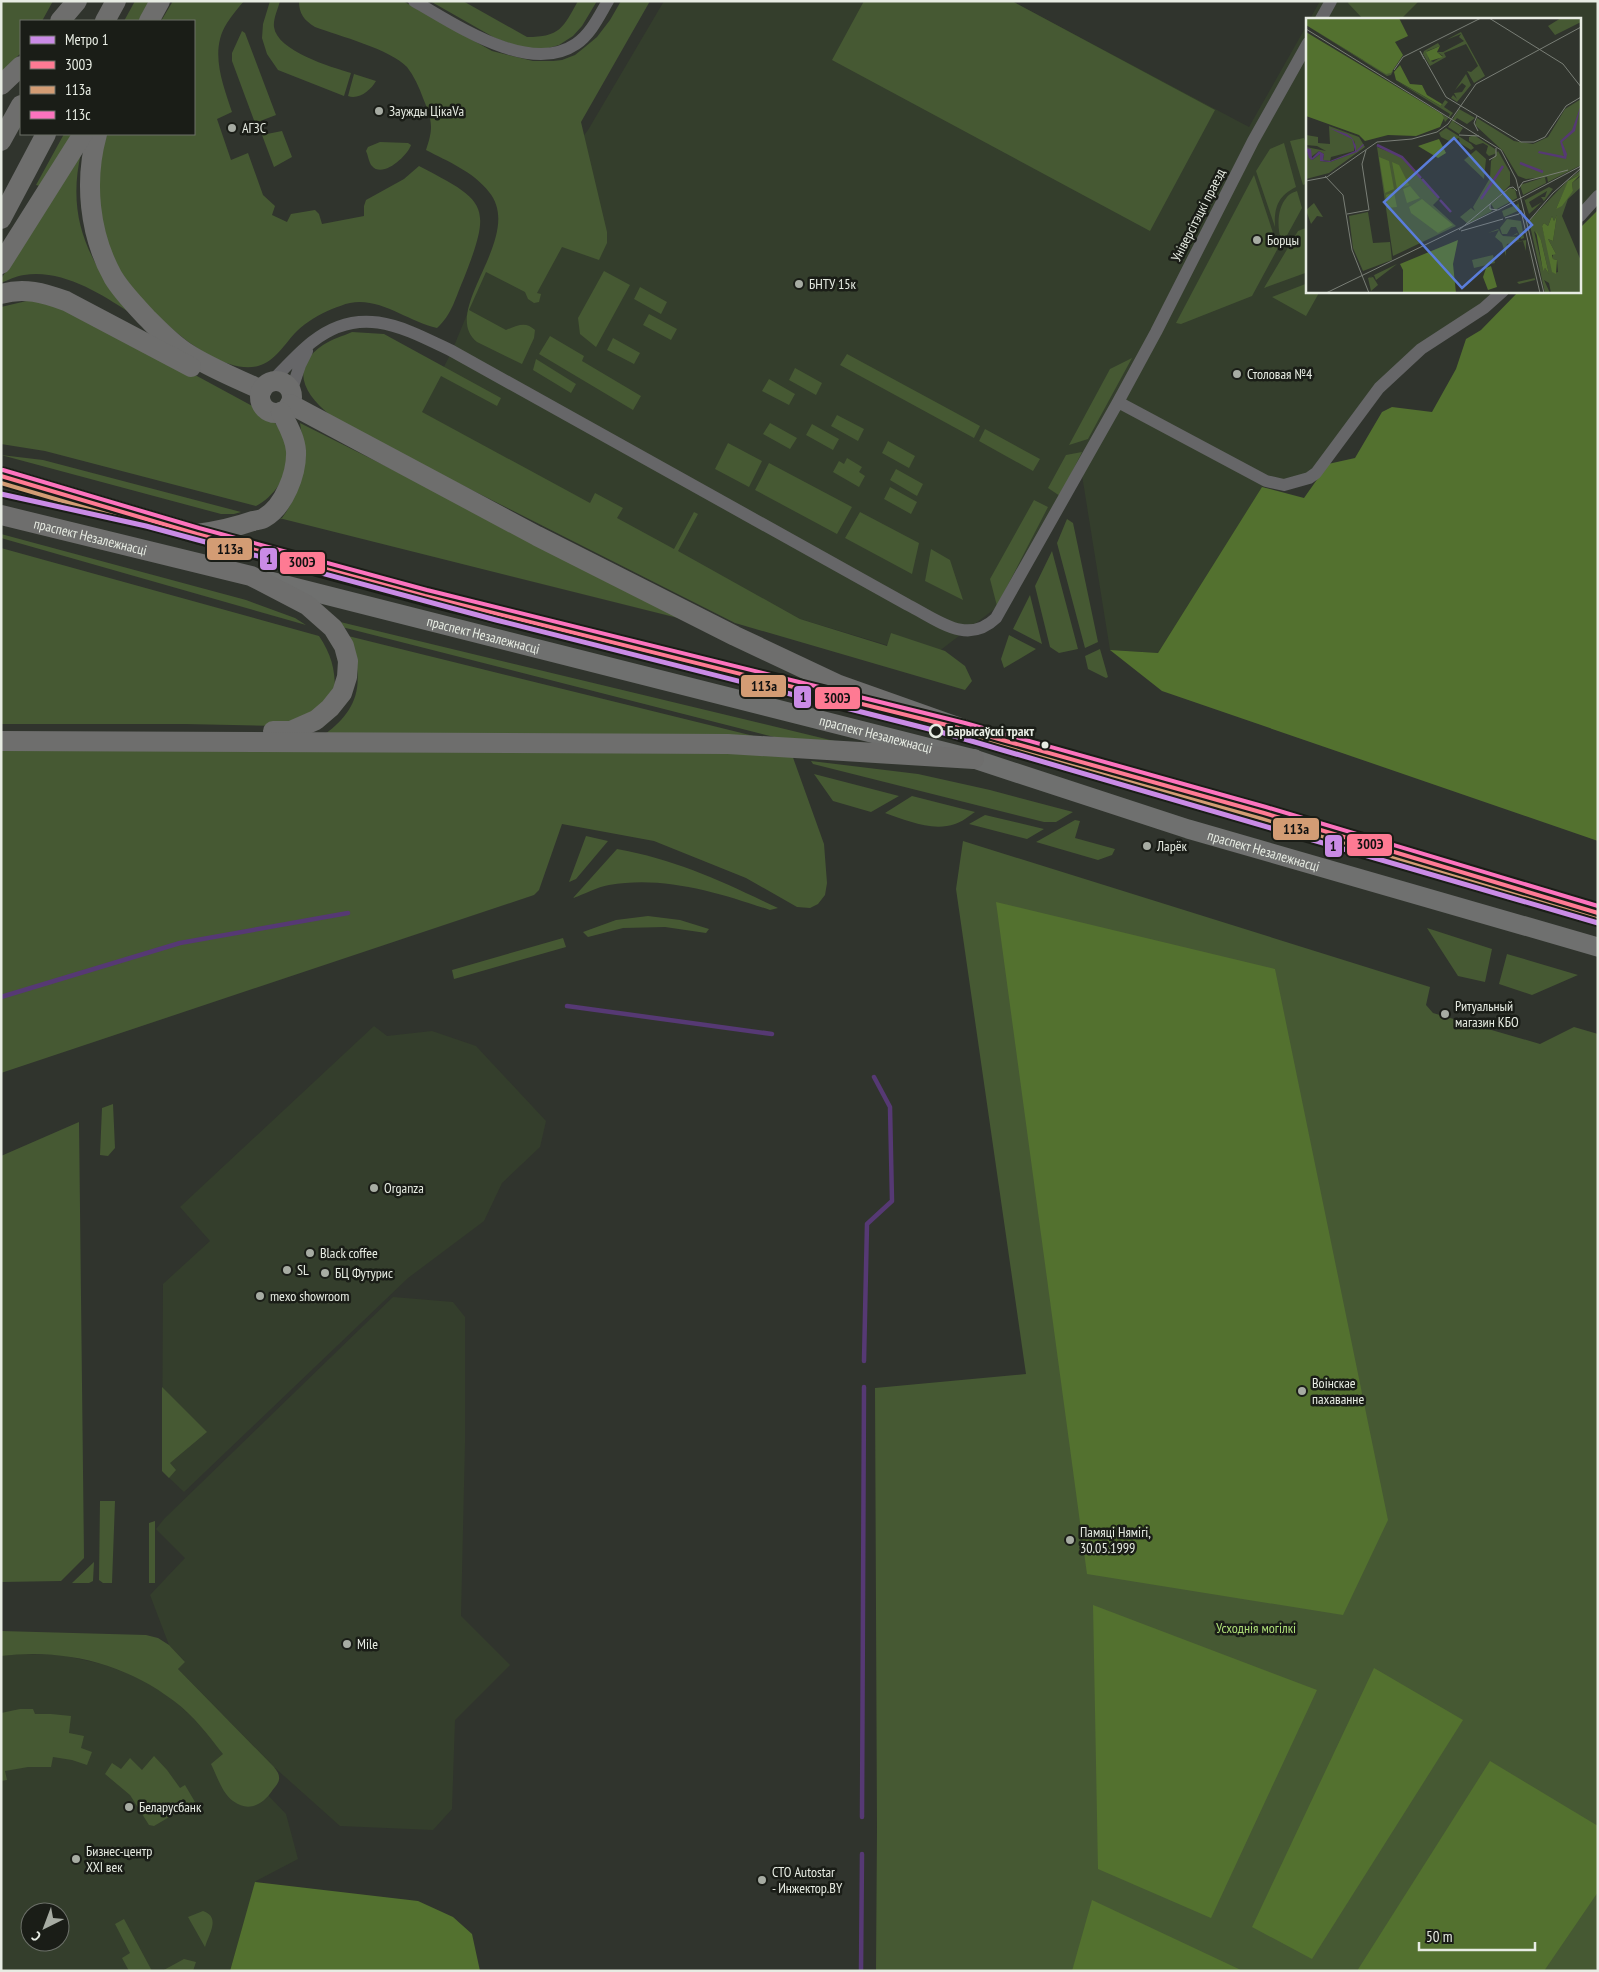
<svg xmlns="http://www.w3.org/2000/svg" width="1599" height="1972" viewBox="0 0 1599 1972" font-family="'PT Sans Narrow',sans-serif">
<rect width="100%" height="100%" fill="#30342d"/>
<path fill="#343e2c" fill-rule="evenodd" d="M664,1H1012L1249,127L1308,23V291H1503L1379,388L1316,473L1284,485L1266,481L1158,653L1110,650L1081,469L1005,601L930,658L800,619L421,412L452,351L490,258L588,130Z
M1320,1H1598V196L1580,216V19H1310Z
M374,1026L387,1036L432,1031L476,1046L546,1121L540,1147L502,1183L484,1221L408,1278L184,1492L162,1471L163,1284L210,1241L180,1207Z
M393,1297L453,1302L465,1317V1443L461,1616L510,1665L455,1720L452,1809L433,1830L340,1826L274,1767L178,1669L185,1662L169,1645L150,1595L185,1558L156,1529L164,1519Z
M18,1654L62,1655L102,1664L141,1678L175,1701L202,1726L286,1814L298,1859L256,1881L230,1971H1V1656ZM30,1912H60V1942H30Z"/>
<path fill="#465933" d="M1,1H53L42,21H21V53L1,72Z
M135,1H150L139,21H124Z
M173,1H244C238,8 232,15 227,23C209,51 223,84 232,112L217,119L231,160L248,153L263,195L275,206L272,215L287,222L291,214L315,210L319,214L322,224L364,216V206L366,200L404,179L419,166C486,201 493,204 464,278C456,296 452,315 437,328C408,322 381,297 350,303C344,304 338,307 332,309C320,314 306,322 297,331C285,343 275,362 258,366C209,379 119,286 106,243C102,230 97,208 97,194C96,175 100,153 102,134H194V21H161Z
M270,1H280C278,9 273,19 274,27C277,51 331,67 351,73L344,96L278,70L267,54L262,38L263,24Z
M299,1H403L492,51L533,61H553L562,60L575,55L585,47L597,37L610,20L621,1H650L581,122L607,232V243L599,260L562,247L537,293L541,294L539,302L534,303L528,299L525,292L486,272L469,310L506,330C518,325 526,321 535,330L534,338L522,364L477,342C438,311 526,237 489,192C474,172 447,161 426,150C434,127 432,120 423,98C419,87 414,76 407,67C390,49 339,36 315,27C304,20 299,14 299,1Z
M430,1H463L527,37C560,37 563,28 578,1H597L582,26L573,36L559,45L545,49L530,51L495,38Z
M864,1H1012L1215,110L1150,231L832,60Z
M1349,1H1419L1401,19H1363L1348,3Z
M242,31L245,33L276,115L255,123L232,61V53Z
M354,74L376,81C371,90 359,100 348,96Z
M282,131L292,157L274,167L262,135Z
M64,134H75L40,186L36,185Z
M1304,138L1308,149V183L1303,185L1290,141Z
M380,142L408,143L411,145C408,155 383,179 372,166C369,163 368,155 366,151L368,147Z
M1284,143L1296,187C1278,196 1274,207 1275,227L1256,171L1270,149Z
M81,153C66,219 89,262 129,312C99,293 62,269 24,275C16,276 8,280 1,283V279Z
M1254,175L1278,248L1252,296L1181,324L1176,323Z
M1297,191L1302,208L1285,239L1281,240C1277,227 1277,208 1287,197C1289,194 1294,192 1297,191Z
M1308,227V272L1264,288L1298,231Z
M604,271L630,285L596,347L580,334L578,318Z
M1308,283V291H1320L1306,316L1272,297Z
M640,287L667,302L661,314L634,299Z
M35,299L49,300L125,337L269,415C276,424 283,433 287,444C294,468 276,496 256,506L45,451L1,444V307Z
M649,314L677,329L671,340L643,325Z
M352,332L384,334L501,398L497,406L441,376L422,412L590,503L595,493L623,508L617,518L674,549L694,512L698,514L678,551L800,619L887,646L891,633L945,651L965,666L972,681L965,690L735,623L440,474L330,415C304,394 289,368 323,345C332,339 343,336 352,332Z
M550,336L584,356L582,361L641,396L633,410L539,354Z
M613,338L640,353L634,364L607,350Z
M847,354L980,426L974,438L840,365Z
M1132,358L1088,439L1069,445L1110,369Z
M536,359L576,384L571,393L533,370Z
M795,368L822,383L816,395L789,380Z
M769,379L795,394L789,405L762,391Z
M837,415L864,429L858,441L831,426Z
M300,423L698,623L279,518H282C304,488 306,458 300,423Z
M770,423L797,438L790,449L763,434Z
M812,424L839,439L833,450L806,435Z
M985,429L1040,459L1033,471L979,441Z
M888,441L915,456L909,468L882,453Z
M728,443L762,461L749,487L715,469Z
M1082,452L1060,496L1048,488L1066,455Z
M1,455L43,460L241,512L234,514H221Z
M847,458L862,467L859,472L865,476L859,487L833,472L839,461L844,464Z
M769,463L852,507L837,534L755,490Z
M896,469L923,484L917,496L890,480Z
M890,487L917,502L911,514L884,499Z
M1034,500L1048,507L997,606L990,579Z
M860,512L919,543L912,574L845,538Z
M1067,519L1073,523L1098,642L1085,648L1057,543Z
M1,534L246,600L295,618L306,625L1,538Z
M1,548L319,636C331,654 335,668 335,690L312,714L278,726L185,724H1Z
M931,549L950,560L963,600L925,581Z
M1052,551L1078,649L1059,653L1050,647L1035,586Z
M1030,595L1042,644L1013,629Z
M332,620L855,746L790,741L338,626Z
M344,635L786,744L325,734C348,717 361,698 357,668C355,657 348,645 344,635Z
M1009,635L1036,649L1004,668L1001,659Z
M1100,649L1108,677L1106,678L1088,669L1085,656Z
M1,748L791,752L824,844L827,883L825,895L818,904L810,908L797,907L746,878L654,841L562,824L539,890L534,895L1,1073Z
M811,761L918,774L990,790L1073,812L1056,822H1044L813,764Z
M814,774L899,796L871,812L833,801Z
M912,796L975,812C969,816 962,822 955,824C932,832 906,820 885,813Z
M985,815L1044,829L1027,839L969,824Z
M1075,820L1080,821L1075,838L1115,849L1112,855L1098,860L1036,842Z
M586,836L608,841L576,879L569,882Z
M963,841L1430,987L1426,1005L1433,1013L1540,1044L1574,1027L1598,1034V1967L1595,1971H876L877,1829L875,1388L1026,1374L956,889Z
M617,849C678,860 723,882 778,908L770,910C720,893 663,875 609,885C597,887 585,894 573,898Z
M648,916L680,920L709,929L706,933L665,927L623,928L588,937L583,932L616,920Z
M1427,928L1492,949L1485,982L1458,976Z
M563,938L566,947L454,979L452,970Z
M1507,954L1578,975L1532,995L1499,984Z
M113,1104L115,1148L108,1156L100,1155L102,1108Z
M79,1122L84,1558L61,1581L1,1582V1156Z
M162,1387L207,1432L170,1463L176,1470L169,1478L162,1471Z
M100,1501H115L112,1583H103L99,1580Z
M155,1521V1583H149V1523Z
M94,1562L93,1581L89,1583H72Z
M1,1631L146,1635L158,1638L169,1645L185,1662L178,1669L274,1767C276,1770 279,1773 279,1777C280,1782 275,1787 272,1791C263,1804 249,1813 233,1801C222,1793 217,1776 211,1764L223,1754C208,1735 194,1716 174,1701C125,1663 62,1648 1,1656Z
M20,1709H33L35,1714H51L71,1716L69,1733L84,1736L81,1748L92,1752L87,1765L72,1760L53,1757L51,1767H28L5,1771L7,1780L1,1781V1713Z
M154,1756L167,1770L180,1788L185,1785L195,1802L154,1826L149,1825L130,1795L105,1774L112,1763L121,1769L130,1758L142,1770Z
M203,1911C221,1917 209,1934 205,1947L188,1917Z
M124,1919L152,1971H129L122,1958L130,1953L115,1924Z
M184,1959L196,1962L193,1971H162Z"/>
<path fill="#53712f" d="M1598,210V841L1162,691L1110,650L1158,653L1262,487L1304,498L1328,464L1355,458L1382,412L1392,407L1432,412L1456,369L1466,339L1481,330L1519,291H1580V228Z
M996,902L1275,969L1388,1520L1343,1615L1087,1574Z
M1093,1605L1317,1690L1211,1918L1098,1869Z
M1374,1668L1463,1720L1312,1959L1252,1927Z
M1490,1761L1598,1826V1892L1544,1971H1357Z
M255,1882L418,1901L453,1917L472,1934L480,1971H230Z
M1092,1900L1243,1971H1072Z"/>
<g fill="none" stroke-linecap="round" stroke-linejoin="round">
<path stroke="#563974" stroke-width="4.5" d="M1,997L180,943L348,913
M567,1006L772,1034
M864,1361L867,1224L892,1201L890,1107L874,1077
M862,1817L864,1387
M861,1971L862,1854"/>
<path stroke="#666668" stroke-width="12" d="M414,1C455,24 529,76 576,44C591,34 599,16 608,1
M1321,19L1331,1
M1580,216L1598,196
M271,382C284,369 298,353 312,342C361,303 404,328 452,351L908,605C938,620 967,646 996,618L1118,402L1156,332L1253,141L1308,43
M291,392L300,365L307,351
M1118,402L1266,481L1284,485L1309,478L1316,473L1379,388L1421,349L1484,308L1503,291"/>
<g stroke="#6f706f" stroke-width="19">
<path d="M197,534L425,596L889,711"/>
<path id="s1" d="M270,581L974,759L1188,829L1598,947"/>
<path d="M949,726L1264,813L1598,913"/>
</g>
<g stroke="#6e6e6d" stroke-width="20">
<path d="M60,21L77,1"/>
<path d="M105,21L116,1"/>
<path d="M149,21L160,1"/>
<path d="M1,85L21,66"/>
<path d="M97,134C84,181 89,234 113,277C122,292 135,305 147,318C160,331 174,346 190,355C213,369 237,379 262,390"/>
<path d="M1,141L21,105"/>
<path d="M1,219L46,134"/>
<path d="M1,264L83,134"/>
<path d="M1,294C24,287 44,293 66,301L191,367"/>
<circle cx="276" cy="397" r="16"/>
<path d="M290,404L537,536L735,636L839,685L963,729"/>
<path d="M1,476L197,534C219,531 233,528 253,521C257,520 261,520 264,518C284,507 297,473 296,451C295,437 287,424 281,412"/>
<path id="s2" d="M1,515L251,576L307,605L333,628L344,646L348,661L347,677L342,693L330,708L316,720L291,731H273"/>
<path d="M1,741L728,744L974,759"/>
</g>
<g stroke="#1a1d17" stroke-width="8">
<path id="bus-1" d="M1,476L197,534L425,596L963,729L1264,813L1598,913"/>
</g>
<g stroke="#1a1d17" stroke-width="8">
<path id="bus-2" d="M1,483L195,540L423,602L961,735L1262,819L1596,919"/>
</g>
<g stroke="#1a1d17" stroke-width="8">
<path id="bus-3" d="M3,470L199,528L427,590L965,723L1266,807L1598,906"/>
</g>
<use href="#bus-1" stroke="#fe7a93" stroke-width="4"/>
<use href="#bus-2" stroke="#d39c74" stroke-width="4"/>
<use href="#bus-3" stroke="#fc73be" stroke-width="4"/>
<g stroke="#1a1d17" stroke-width="9">
<path id="metro-1" d="M1,494L146,526L496,620L937,731L1598,923"/>
</g>
<use href="#metro-1" stroke="#ca8be6" stroke-width="5"/>
</g>
<g fill="#a7aca3" stroke="#1a1d17" stroke-width="2">
<circle cx="379" cy="111" r="5"/>
<circle cx="232" cy="128" r="5"/>
<circle cx="1257" cy="240" r="5"/>
<circle cx="799" cy="284" r="5"/>
<circle cx="1237" cy="374" r="5"/>
<circle cx="1147" cy="846" r="5"/>
<circle cx="1445" cy="1014" r="5"/>
<circle cx="374" cy="1188" r="5"/>
<circle cx="310" cy="1253" r="5"/>
<circle cx="287" cy="1270" r="5"/>
<circle cx="325" cy="1273" r="5"/>
<circle cx="260" cy="1296" r="5"/>
<circle cx="1302" cy="1391" r="5"/>
<circle cx="1070" cy="1540" r="5"/>
<circle cx="347" cy="1644" r="5"/>
<circle cx="129" cy="1807" r="5"/>
<circle cx="76" cy="1859" r="5"/>
<circle cx="762" cy="1880" r="5"/>
</g>
<circle fill="#1a1d17" stroke="#e7ece3" stroke-width="2.5" cx="936" cy="731" r="6"/>
<circle fill="#e7ece3" stroke="#1a1d17" stroke-width="2" cx="1045" cy="745" r="4.5"/>
<g text-anchor="middle" stroke-width="5" stroke-linejoin="round" paint-order="stroke">
<g font-size="14" fill="#e7ece3" stroke="#1a1d17" text-anchor="start">
<text x="389" y="116">Заужды ЦікаVа</text>
<text x="242" y="133">АГЗС</text>
<text x="1267" y="245">Борцы</text>
<text x="809" y="289">БНТУ 15к</text>
<text x="1247" y="379">Столовая №4</text>
<text x="1157" y="851">Ларёк</text>
<text x="1455" y="1011">Ритуальный<tspan x="1455" dy="16">магазин КБО</tspan></text>
<text x="384" y="1193">Organza</text>
<text x="320" y="1258">Black coffee</text>
<text x="297" y="1275">SL</text>
<text x="335" y="1278">БЦ Футурис</text>
<text x="270" y="1301">mexo showroom</text>
<text x="1312" y="1388">Воінскае<tspan x="1312" dy="16">пахаванне</tspan></text>
<text x="1080" y="1537">Памяці Нямігі,<tspan x="1080" dy="16">30.05.1999</tspan></text>
<text x="357" y="1649">Mile</text>
<text x="139" y="1812">Беларусбанк</text>
<text x="86" y="1856">Бизнес-центр<tspan x="86" dy="16">XXI век</tspan></text>
<text x="772" y="1877">СТО Autostar<tspan x="772" dy="16">- Инжектор.BY</tspan></text>
</g>
<g font-size="14" fill="#e7ece3" stroke="#1a1d17">
<text transform="translate(1198 215) rotate(-63)" y="5">Універсітэцкі праезд</text>
<text dy="5" stroke="none"><textPath href="#s2" startOffset="92">праспект Незалежнасці</textPath></text>
<text dy="5" stroke="none"><textPath href="#s1" startOffset="220">праспект Незалежнасці</textPath></text>
<text dy="5" stroke="none"><textPath href="#s1" startOffset="625">праспект Незалежнасці</textPath></text>
<text dy="5" stroke="none"><textPath href="#s1" startOffset="1030">праспект Незалежнасці</textPath></text>
</g>
<g font-size="14" font-weight="bold" fill="#e7ece3" stroke="#1a1d17" text-anchor="start">
<text x="947" y="736">Барысаўскі тракт</text>
</g>
<g font-size="14" fill="#aede78" stroke="#1a1d17">
<text x="1256" y="1633">Усходнія могілкі</text>
</g>
</g>
<g transform="translate(1306 18)">
<rect width="275" height="275" fill="#30342d"/>
<path d="M255,0H274L275,4L249,17L242,8ZM0,7L57,42L87,53L85,57L81,58ZM155,14L179,58L168,65L161,53L165,54L172,48L160,26L138,35L140,39L124,48L117,36L118,33L132,25L134,28L121,33L123,42L127,44L137,38L131,34H137L158,23L153,19L155,16L140,22ZM160,56L165,67L151,84L145,80L147,77L151,81L148,75L156,74L160,68L156,65L149,72ZM89,62L135,88L139,82L142,84L138,89L147,95L139,104L136,96L142,100L144,96ZM275,81V147L242,164L241,159L220,161L212,158L197,133L169,107L171,100L208,123L227,126L242,119L259,91ZM153,91L169,100L161,106L151,100L148,104L157,110L153,116L142,109ZM23,108L53,119L59,129L23,155L0,161V132L6,142L14,136V143L24,144L50,134L48,122V133L25,139L24,143L17,142L18,136L13,133L5,139V132L0,129L20,133L11,128L0,127V117L12,119V125L24,126ZM140,110L165,126L168,130L165,132L154,125L153,120L143,123L135,119L133,115ZM168,117L189,131L191,135L183,138L180,135L182,128L177,125L170,127L163,123V119ZM71,129L96,139L133,181L127,187L150,208L87,238ZM170,132L180,141L178,161L158,142ZM192,133L204,154V167L183,188L186,193L162,206L154,199L165,190L169,193L167,189L184,160L185,143ZM275,152V156L263,162L250,191L267,173L266,165L275,158V169L262,181L256,198L275,243V275H245L243,265L238,262L244,275H239L223,203L262,162ZM251,197L247,223L242,221L250,236H247V241L251,242L252,254L248,255L236,208L238,205L242,208L246,198L248,203ZM228,213L235,222L243,256L239,250L237,252ZM239,159L240,165L217,177L219,182L243,169L247,171L238,183L235,179H239L241,173L223,184L226,190L236,184L223,196L214,167ZM203,170L209,171L214,192L198,199L196,193L212,186L211,180L189,192L185,186ZM8,185L17,199L11,198L5,206L0,192ZM62,194L67,225L84,224L86,242L57,253L47,230L43,198ZM201,201L215,203L218,220L215,221L212,216L206,218L211,215L215,220L210,209H205L201,216H196L194,210ZM192,211L193,212L195,216L197,218L213,219V222L205,225L220,222L229,261V262L213,266L211,264L229,260L220,222V233L217,223L201,226L200,232V226V238L196,225L189,219L193,212L182,215ZM187,237L189,245L168,250L166,242ZM91,246L70,262L68,257L63,260L67,259L72,267L65,273L62,260Z" fill="#465933" fill-rule="evenodd"/>
<path d="M0,0H93L102,18L89,24L97,37L85,55L80,56L0,7ZM0,14L136,96L138,100L134,109L110,118L82,117L59,123L53,117L0,98ZM134,28L131,34L137,39L124,43L120,34ZM94,47L104,66L116,67L121,77L136,86L135,88L90,62L88,54ZM133,121L140,135L132,140L112,128ZM73,139L83,143L88,171L79,175ZM86,144L93,147L103,167L91,171ZM275,156L266,165L267,173L256,188L250,191L262,163ZM104,168L114,180L101,185L97,171ZM88,174L91,189L81,190L80,177ZM116,181L147,207L132,215L105,195L103,189ZM251,197L247,223L242,221L250,236L246,237L247,241L251,242L250,256L246,254L236,208L238,205L242,208L246,198L248,203ZM230,213L235,222L243,256L239,250L237,253ZM152,222L147,246L150,275H97V252L94,246ZM185,248L191,269L182,272L177,259L180,250Z" fill="#53712f"/>
<path d="M275,87L269,113L256,124L261,136L260,141L232,135L233,133L258,138L254,123L266,112ZM23,110L41,116L46,120L50,128V133L57,126L58,127L51,134L24,144L14,143V136L6,142L3,140L0,130L5,131L6,140L13,133L18,136L17,142L24,143L49,133L46,121Z" fill="#563974"/>
<path fill="none" stroke="#563974" stroke-width="2.5" d="M71,127L96,139L115,160M214,145L237,154M116,161L133,180M175,181L197,148M134,182L145,194"/>
<path fill="none" stroke="#797e76" stroke-width="1" d="M183,0L257,46L275,69M0,11L195,132L210,161L238,275M118,41L114,33L140,79L215,124H228L239,119L260,88L275,79M88,52L97,39L175,0M171,98L168,105L172,113M153,117L173,118M183,142L190,138V130M19,158L37,177L46,232L63,275M0,163L21,159L71,124L106,121L131,114L142,106L170,66L275,9M213,170L217,164L262,152M211,173L207,169L203,170L184,186V191L192,192L275,148M215,193L234,275M41,196L63,192L56,146L60,132M199,200L213,196L215,192M222,204L247,175L274,151M153,212L184,186M155,213L197,201M20,275L191,192"/>
<path fill="#5a7ddb" fill-opacity="0.15" stroke="#5a7ddb" stroke-width="2.5" d="M148,120L226,207L156,270L78,184Z"/>
<rect width="275" height="275" fill="none" stroke="#e7ece3" stroke-width="2.5"/>
</g>
<g stroke="#1a1d17" stroke-width="2">
<rect x="206" y="537" width="47" height="24" rx="5" fill="#d39c74"/>
<rect x="259" y="547" width="19" height="24" rx="5" fill="#ca8be6"/>
<rect x="279" y="551" width="47" height="24" rx="5" fill="#fe7a93"/>
<rect x="740" y="674" width="47" height="24" rx="5" fill="#d39c74"/>
<rect x="793" y="685" width="19" height="24" rx="5" fill="#ca8be6"/>
<rect x="814" y="686" width="47" height="24" rx="5" fill="#fe7a93"/>
<rect x="1272" y="817" width="48" height="24" rx="5" fill="#d39c74"/>
<rect x="1346" y="833" width="47" height="24" rx="5" fill="#fe7a93"/>
<rect x="1324" y="834" width="19" height="24" rx="5" fill="#ca8be6"/>
</g>
<g font-size="14" text-anchor="middle" font-weight="bold" fill="#111">
<text x="230" y="554">113а</text>
<text x="269" y="564">1</text>
<text x="302" y="567">300Э</text>
<text x="764" y="691">113а</text>
<text x="803" y="702">1</text>
<text x="837" y="703">300Э</text>
<text x="1296" y="834">113а</text>
<text x="1370" y="849">300Э</text>
<text x="1333" y="851">1</text>
</g>
<rect width="1599" height="1972" fill="none" stroke="#e7ece3" stroke-width="5"/>
<rect x="20" y="20" width="175" height="115" fill="#1a1d17" stroke="#6c7069"/>
<rect x="30" y="36" width="25" height="8" fill="#ca8be6" stroke="#6c7069"/>
<text x="65" y="45" font-size="15" fill="#e7ece3">Метро 1</text>
<rect x="30" y="61" width="25" height="8" fill="#fe7a93" stroke="#6c7069"/>
<text x="65" y="70" font-size="15" fill="#e7ece3">300Э</text>
<rect x="30" y="86" width="25" height="8" fill="#d39c74" stroke="#6c7069"/>
<text x="65" y="95" font-size="15" fill="#e7ece3">113а</text>
<rect x="30" y="111" width="25" height="8" fill="#fc73be" stroke="#6c7069"/>
<text x="65" y="120" font-size="15" fill="#e7ece3">113с</text>
<g transform="translate(45 1927) rotate(222)"><circle r="24" fill="#1a1d17" stroke="#6c7069"/>
<path d="M0-4L9 19L0 12L-9 19Z" fill="#a7aca3"/>
<text y="-8" font-size="14" font-weight="bold" text-anchor="middle" fill="#e7ece3">С</text>
</g>
<path d="M1419 1942v8h116v-8" fill="none" stroke="#e7ece3" stroke-width="2.5"/>
<text x="1426" y="1942" font-size="15" fill="#e7ece3" stroke="#1a1d17" stroke-width="4" paint-order="stroke">50 m</text>
</svg>
